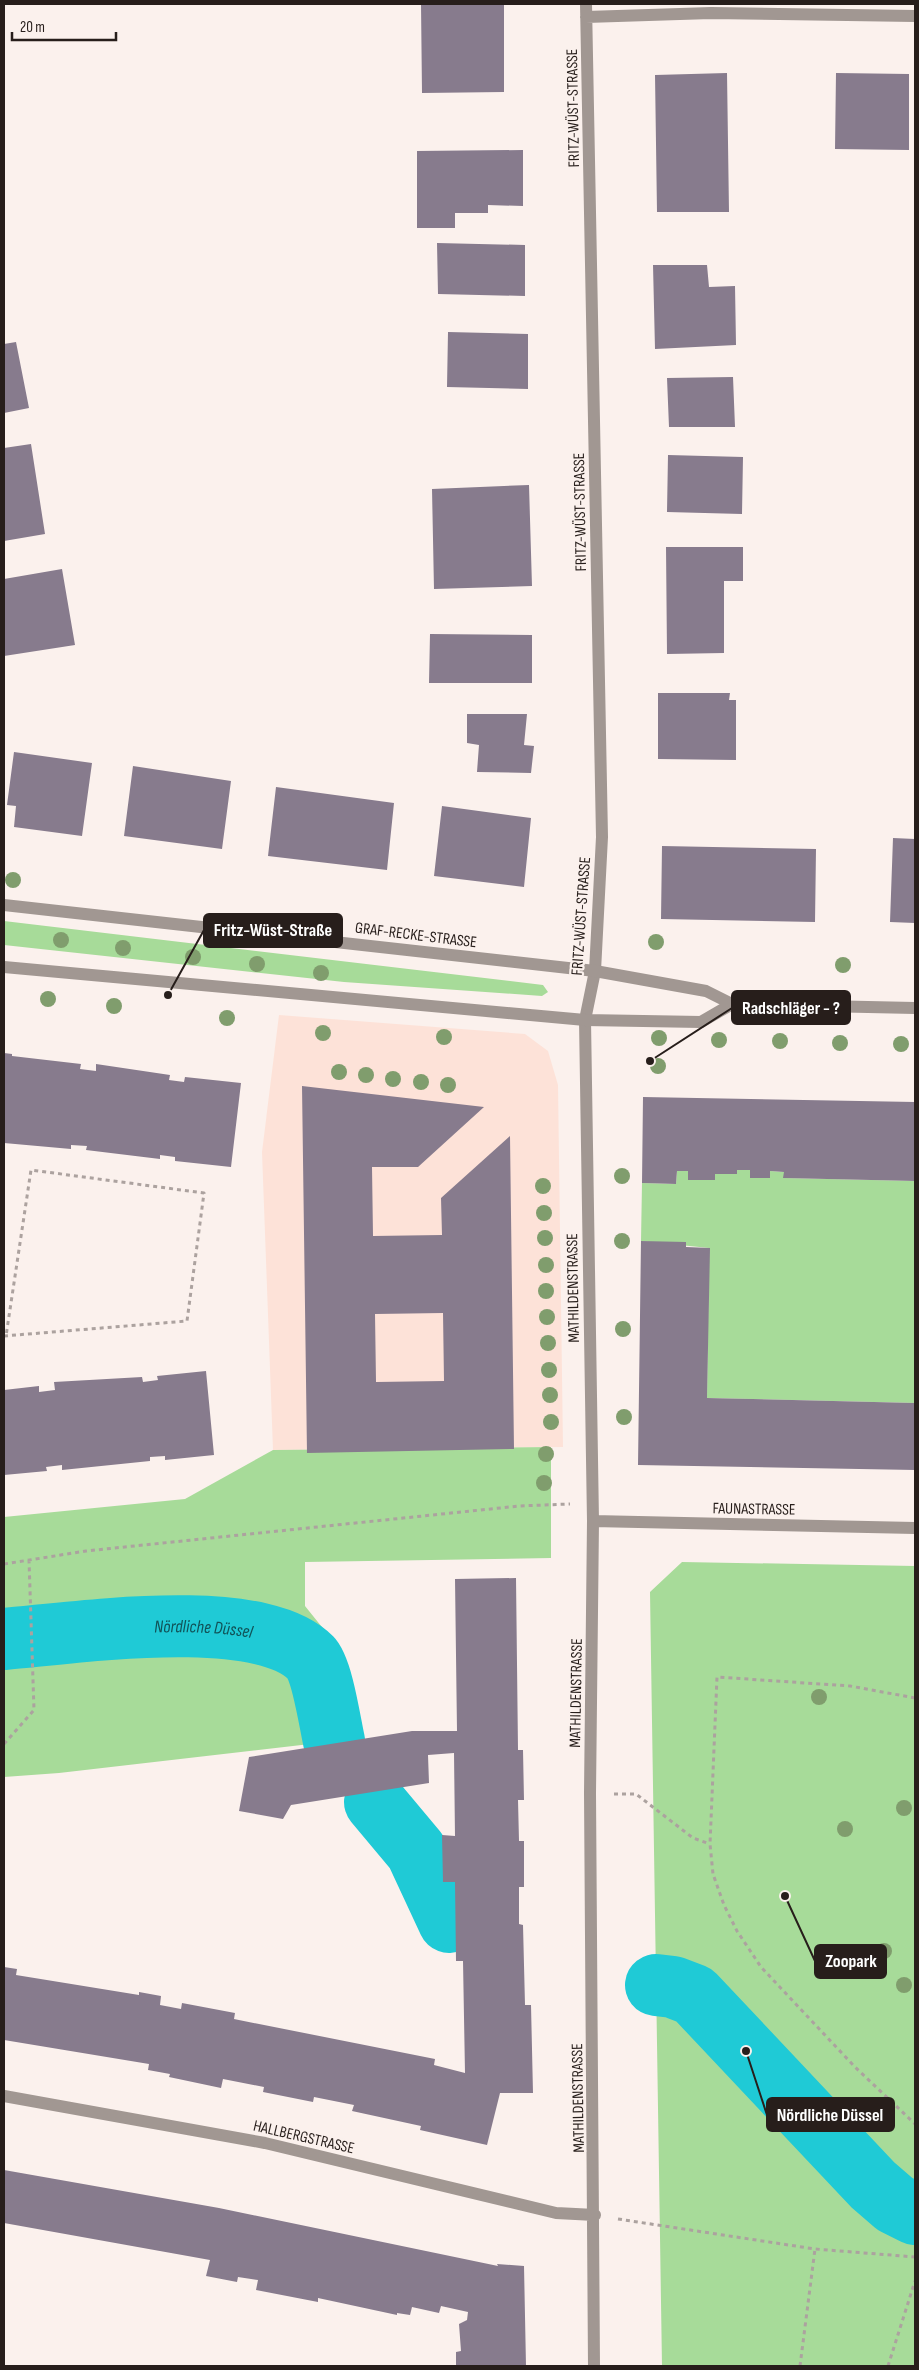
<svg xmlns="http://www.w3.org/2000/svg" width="919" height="2370" viewBox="0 0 919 2370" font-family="'Sofia Sans Condensed',sans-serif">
<rect width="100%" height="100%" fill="#fbf1ed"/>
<path fill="#fde2d8" d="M279,1015L525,1034L548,1051L558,1085L563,1447L273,1450L262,1152Z"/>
<path fill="#a7db99" d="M4,921L543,985L548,992L542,996L344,982L4,945Z
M737,1170H750V1178H769L770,1171L784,1172V1178L915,1181V1403L707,1398L709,1248L641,1241L642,1183L676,1184L677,1171H688V1180H715V1174H736Z
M551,1447V1558L305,1562V1606L342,1652L362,1738L59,1773L4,1777V1517L185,1499L273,1450Z
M682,1562L915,1566V2366H662L650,1592Z"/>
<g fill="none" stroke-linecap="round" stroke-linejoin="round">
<g stroke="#1fcad6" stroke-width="62">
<path id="s1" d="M4,1639C75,1633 259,1605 311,1658C322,1669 330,1723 334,1741"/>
<path d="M375,1802L416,1851L449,1922"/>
<path d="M656,1985L673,1987L694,1995L873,2185L895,2204L915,2214"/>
</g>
</g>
<path fill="#877b8d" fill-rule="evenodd" d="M421,4H504V92L422,93Z
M727,73L729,212H657L655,75Z
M836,73L909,74V150L835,149Z
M523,150V206L488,205V213H455V228H417V151Z
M437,243L525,245V296L438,294Z
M653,265H707L709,287L735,286L736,345L655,349Z
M448,332L528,334V389L447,387Z
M16,342L29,408L4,413V344Z
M733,377L735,427H669L667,378Z
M31,444L45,534L4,541V448Z
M668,455L743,457L742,514L667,512Z
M529,485L532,586L434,589L432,489Z
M666,547H743V581H724V653L667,654Z
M62,569L75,645L4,656V579Z
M430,634L532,635V683H429Z
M658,693H730L729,700H736V760L658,759Z
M467,714H527L524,745L534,746L531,773L477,772L479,745L467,743Z
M14,752L92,763L82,836L14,827L16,806L7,805Z
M133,766L231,781L222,849L124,836Z
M276,787L394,803L387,870L268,856Z
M442,806L531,818L524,887L434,876Z
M893,838L915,839V923L890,922Z
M662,846L816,849L815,922L661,919Z
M4,1053L12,1054V1056L81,1064L80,1069L96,1071V1064L170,1075L169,1080L184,1082L185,1077L241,1083L231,1167L175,1161V1157L160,1155V1159L86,1150L87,1146L71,1145V1149L4,1143Z
M302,1086L484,1107L418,1167H372L373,1236L442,1235L441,1198L510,1136L514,1449L307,1453ZM443,1313L444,1381L376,1382L375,1314Z
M643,1097L915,1102V1181L783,1178L784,1172L770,1171V1178H750V1170H737V1174H715V1180H688V1171H677L676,1184L642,1183Z
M641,1241L686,1242V1247L710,1248L707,1398L915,1403V1470L638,1465Z
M206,1371L214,1455L165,1460V1456L150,1457V1461L62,1470V1465L46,1467L47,1471L4,1475V1390L39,1386V1392L55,1390L54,1382L142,1377L143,1382L158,1380L157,1376Z
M516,1578L518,1750H523L524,1800H518L519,1841H524V1887H519V1924L523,1925L525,2005H531L533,2093H500L487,2145L420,2130L421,2126L352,2111L354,2105L314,2097L313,2102L263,2092L264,2087L223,2079L221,2088L169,2077L170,2074L148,2070L149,2064L4,2040V1967L17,1969L16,1975L139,1995V1992L161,1996L160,2005L181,2009L182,2003L235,2013L234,2019L435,2059L434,2065L465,2073L463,1961H456L455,1882H443L442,1835L455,1836L454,1753L428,1755L429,1783L291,1805L283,1819L239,1811L249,1757L412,1731H457L455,1579Z
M4,2170L219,2208L498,2266L497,2264L524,2266L526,2366H456V2352L461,2351L459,2324L467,2320L468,2312L441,2306L439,2313L412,2307L410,2315L397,2313V2315L318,2298V2302L256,2290L258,2280L238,2277L237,2282L206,2276L210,2260L4,2223Z"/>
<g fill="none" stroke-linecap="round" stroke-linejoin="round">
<path stroke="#aca29f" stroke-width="3" stroke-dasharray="4 4" stroke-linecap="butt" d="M4,1336L187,1321L204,1193L31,1170L6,1336
M4,1564L86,1551L519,1506L570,1504
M915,1698L850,1686L717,1677L710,1844L713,1874L724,1905L737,1931L761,1967L854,2066L915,2124
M4,1744L34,1710L29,1560
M614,1794H636L693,1838L710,1844
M618,2219L815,2249L915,2257
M800,2366L815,2249
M888,2366L915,2281"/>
<path stroke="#a19792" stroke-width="12" d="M586,4L602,837L595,971L585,1020L593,1521L590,1793L594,2366
M586,17L711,13L915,16
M593,1521L915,1528
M4,2096L265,2143L556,2213L595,2215"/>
<path stroke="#a19792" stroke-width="12" d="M4,905L595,971L706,991L732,1004L915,1008
M4,967L585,1020L701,1022L732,1004"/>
</g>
<g fill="#809d6d">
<circle cx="13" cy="880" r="8"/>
<circle cx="61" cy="940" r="8"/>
<circle cx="656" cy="942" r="8"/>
<circle cx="123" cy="948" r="8"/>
<circle cx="193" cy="957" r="8"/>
<circle cx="257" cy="964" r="8"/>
<circle cx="843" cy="965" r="8"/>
<circle cx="321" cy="973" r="8"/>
<circle cx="48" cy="999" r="8"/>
<circle cx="114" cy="1006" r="8"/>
<circle cx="227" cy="1018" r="8"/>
<circle cx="323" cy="1033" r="8"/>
<circle cx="444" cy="1037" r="8"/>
<circle cx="659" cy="1038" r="8"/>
<circle cx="719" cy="1040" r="8"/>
<circle cx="780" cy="1041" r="8"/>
<circle cx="840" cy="1043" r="8"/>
<circle cx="901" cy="1044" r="8"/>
<circle cx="658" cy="1066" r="8"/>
<circle cx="339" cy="1072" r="8"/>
<circle cx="366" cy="1075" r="8"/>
<circle cx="393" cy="1079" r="8"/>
<circle cx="421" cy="1082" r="8"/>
<circle cx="448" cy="1085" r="8"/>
<circle cx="622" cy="1176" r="8"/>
<circle cx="543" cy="1186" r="8"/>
<circle cx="544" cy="1213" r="8"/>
<circle cx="545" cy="1238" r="8"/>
<circle cx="622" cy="1241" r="8"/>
<circle cx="546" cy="1265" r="8"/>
<circle cx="546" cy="1291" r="8"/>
<circle cx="547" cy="1317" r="8"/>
<circle cx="623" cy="1329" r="8"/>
<circle cx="548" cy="1343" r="8"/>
<circle cx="549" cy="1370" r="8"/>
<circle cx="550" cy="1395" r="8"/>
<circle cx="624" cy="1417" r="8"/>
<circle cx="551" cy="1422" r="8"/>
<circle cx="546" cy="1454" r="8"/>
<circle cx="544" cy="1483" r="8"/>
<circle cx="819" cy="1697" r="8"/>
<circle cx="904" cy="1808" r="8"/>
<circle cx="845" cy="1829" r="8"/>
<circle cx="884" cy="1951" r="8"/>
<circle cx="904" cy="1985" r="8"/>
</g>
<g text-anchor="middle" stroke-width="4.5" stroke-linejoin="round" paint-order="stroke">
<g font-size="16" fill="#271e1b" stroke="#fbf1ed">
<text transform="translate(572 108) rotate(-91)" y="6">FRITZ-WÜST-STRASSE</text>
<text transform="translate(579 512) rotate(-91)" y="6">FRITZ-WÜST-STRASSE</text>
<text transform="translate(580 916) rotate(-86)" y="6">FRITZ-WÜST-STRASSE</text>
<text transform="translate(416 934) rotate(7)" y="6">GRAF-RECKE-STRASSE</text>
<text transform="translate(572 1288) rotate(-91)" y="6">MATHILDENSTRASSE</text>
<text transform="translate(754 1508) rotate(1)" y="6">FAUNASTRASSE</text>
<text transform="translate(575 1693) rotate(-89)" y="6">MATHILDENSTRASSE</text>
<text transform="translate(577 2098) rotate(-91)" y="6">MATHILDENSTRASSE</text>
<text transform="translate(304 2136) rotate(13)" y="6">HALLBERGSTRASSE</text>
</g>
<g font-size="18" font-style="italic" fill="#115358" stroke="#fbf1ed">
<text dy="6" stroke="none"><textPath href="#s1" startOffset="200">Nördliche Düssel</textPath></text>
</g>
</g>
<path fill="none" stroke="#271e1b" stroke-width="2" d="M168 995L204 930M650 1061L732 1008M785 1896L815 1961M746 2051L767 2115"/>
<g fill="#271e1b" stroke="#fbf1ed" stroke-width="2">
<circle cx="168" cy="995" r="5"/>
<circle cx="650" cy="1061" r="5"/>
<circle cx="785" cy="1896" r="5"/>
<circle cx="746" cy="2051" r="5"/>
</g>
<g fill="#271e1b" stroke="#271e1b" stroke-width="2">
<rect x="204" y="914" width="138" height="33" rx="5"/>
<rect x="732" y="991" width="118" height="33" rx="5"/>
<rect x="815" y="1945" width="71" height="33" rx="5"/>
<rect x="767" y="2098" width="127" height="33" rx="5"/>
</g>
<g font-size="18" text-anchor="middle" font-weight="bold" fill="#fff">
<text x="273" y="936">Fritz-Wüst-Straße</text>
<text x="791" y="1014">Radschläger - ?</text>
<text x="851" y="1967">Zoopark</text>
<text x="830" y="2121">Nördliche Düssel</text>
</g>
<rect width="919" height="2370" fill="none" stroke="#271e1b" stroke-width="10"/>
<path d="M12 32v8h104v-8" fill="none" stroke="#271e1b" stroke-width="2.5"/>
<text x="20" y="32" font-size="15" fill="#271e1b" stroke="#fbf1ed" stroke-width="4" paint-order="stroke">20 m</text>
</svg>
